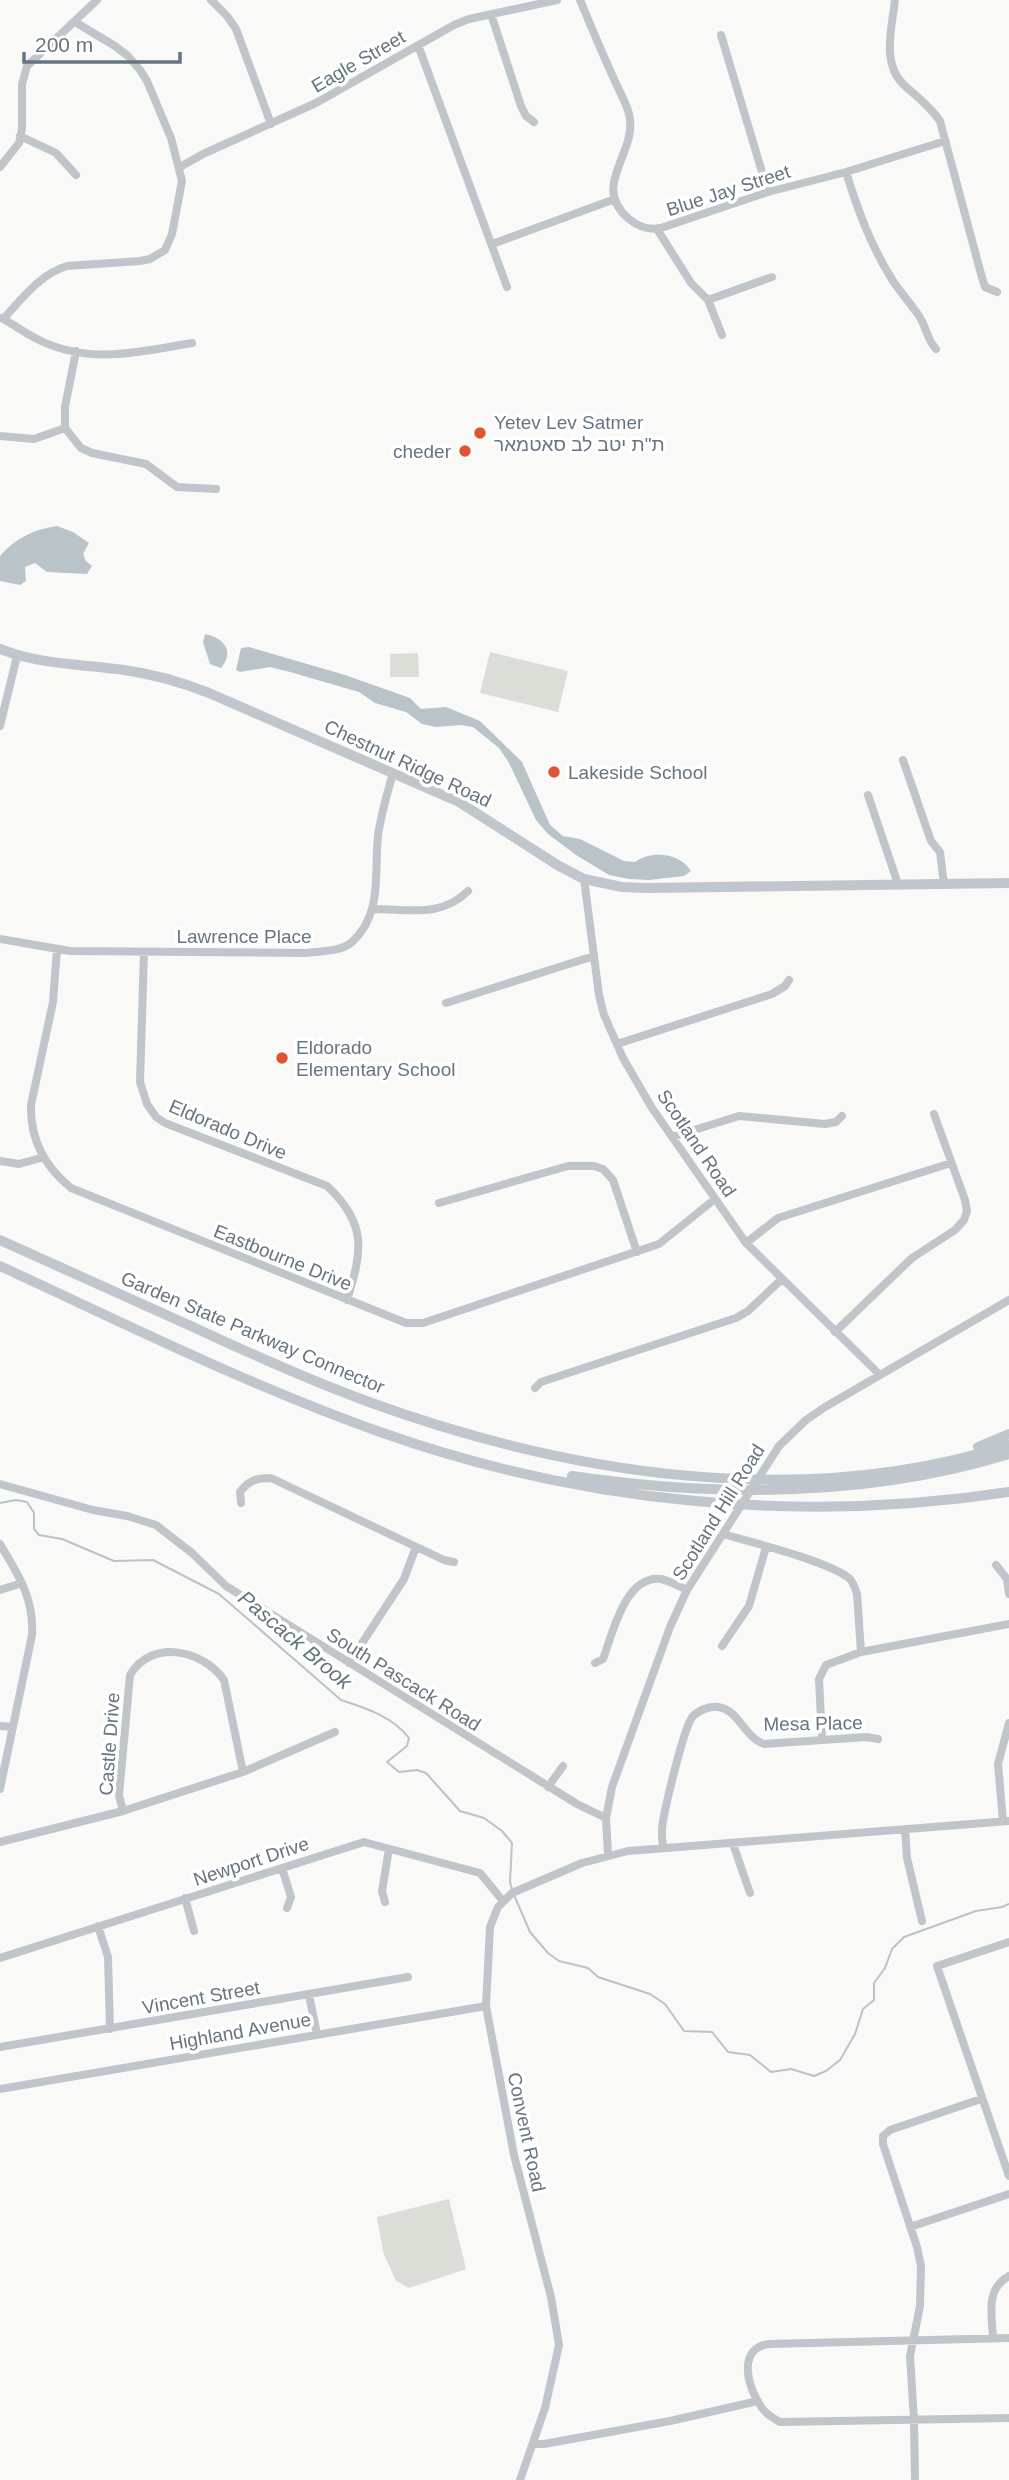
<svg xmlns="http://www.w3.org/2000/svg" width="1009" height="2480" viewBox="0 0 1009 2480" font-family="Arial,Heebo,sans-serif">
<rect width="100%" height="100%" fill="#f9f9f7"/>
<path fill="#daded7" d="M490,652L568,671L558,712L480,693Z
M418,653L419,677H390V654Z
M449,2199L466,2269L409,2288L396,2281L383,2252L377,2217Z"/>
<path fill="#b8c4c8" d="M57,526L73,532L89,543L83,554L86,561L92,566L87,574L47,572L35,563L25,567L26,581L20,585L0,581V556C15,538 35,529 57,526Z
M205,634C224,638 235,651 221,668L210,664L203,642Z
M249,647L345,675L410,698L421,709L446,707L480,721L522,762L550,825L563,836L580,839L624,861L635,862C652,850 680,853 691,871L684,876L649,880L629,879L609,875L576,855L548,834L536,820L509,763L499,748L473,727L461,725L436,727L422,724L406,712L375,703L359,692L290,672L270,667L240,672L236,670L241,648Z"/>
<g fill="none" stroke-linecap="round" stroke-linejoin="round">
<path stroke="#b8c4c8" stroke-width="2" d="M0,1503L16,1500L27,1502L34,1513V1529L39,1535L62,1539L114,1561L153,1560L219,1594L341,1700C366,1708 393,1717 409,1738L407,1746L387,1762L399,1772L417,1770L426,1773L460,1811L484,1818L502,1831L512,1843L510,1882L512,1889
M514,1895L530,1932L548,1953L559,1961L588,1968L598,1977L650,1994L665,2004L684,2031L712,2032L728,2052L750,2055L771,2072L791,2069L814,2076L826,2071L840,2060L855,2034L863,2009L874,2000V1983L885,1968L892,1949L904,1937L976,1911L1002,1907L1009,1904"/>
<path stroke="#c0c5c9" stroke-width="8" d="M211,0L227,16L236,29L271,124
M580,0C591,26 602,53 614,79C619,91 626,102 629,114C639,153 589,185 629,219C640,228 651,231 664,227L768,192L846,172L945,141
M895,0C892,28 881,63 904,85C917,97 930,106 940,121L981,274L985,287L997,292
M491,14L521,106L526,116L534,122
M721,35L768,192
M418,45L507,287
M20,136L56,153L76,175
M0,167L19,143L22,129V84L27,66L97,0
M180,167L203,154L316,103L454,25L469,19L557,0
M846,172C858,211 871,246 893,281C901,293 911,304 919,316C926,326 927,340 936,349
M657,229L691,283L708,300L722,335
M492,244L615,199
M708,300L772,277
M2,318C14,325 26,334 39,340C90,365 139,352 192,343
M3,319C22,299 40,274 67,266L140,261L150,259L165,250L172,234L182,181L171,138L147,81L140,70L128,56L115,46L75,22
M65,428V407L76,351
M0,436L34,439L65,428L81,448L92,453L146,464L177,487L216,489
M0,726L17,656
M903,760L931,841L940,852L944,885
M868,795L896,878L897,885
M584,879L599,995L604,1015L623,1058L652,1108L746,1243L879,1374
M373,909C409,909 441,918 468,891
M0,939L70,951L306,953C320,951 341,952 352,942C383,914 374,873 378,836C381,814 387,794 393,773
M57,949L53,1002L31,1105C30,1139 45,1167 71,1188L406,1323H423L659,1244L715,1199
M144,952L140,1082L147,1104L156,1117L165,1123L327,1186C368,1224 362,1252 347,1300
M446,1003L594,956
M617,1044L772,994L785,986L789,980
M672,1137L739,1116L825,1124L836,1122L842,1116
M0,1161L19,1164L44,1157
M439,1203L568,1166H594L603,1169L613,1180L637,1252
M746,1243L778,1218L951,1163
M835,1332L912,1258L955,1230L964,1220L967,1211L965,1200L934,1114
M535,1388L541,1382L736,1318L748,1311L782,1279
M0,1484L93,1510L127,1516L156,1525L192,1553L226,1586L577,1804L606,1818
M241,1503L240,1492C249,1480 257,1478 271,1478L444,1560L454,1562
M723,1534C751,1542 831,1562 850,1579C854,1584 855,1588 857,1594L861,1652
M0,1544C18,1575 34,1597 32,1635L0,1789
M996,1565L1007,1579L1009,1594
M0,1590L22,1583
M722,1646L749,1606L766,1547
M349,1663L404,1579L416,1547
M595,1663L603,1659C613,1633 625,1575 661,1579C670,1581 679,1586 687,1590
M0,1726L13,1727
M822,1740L819,1679L826,1665L861,1652L1009,1624
M548,1787L563,1766
M123,1811L119,1795L130,1675C151,1639 202,1649 224,1680L243,1772
M1003,1821L998,1764L1009,1723
M905,1829L907,1858L922,1921
M0,1842L123,1811L243,1772L335,1732
M733,1844L750,1893
M663,1848C662,1839 661,1830 663,1821C666,1804 684,1726 693,1716C699,1710 710,1706 718,1707C739,1710 744,1737 764,1744L866,1737L878,1739
M608,1855L606,1818L612,1787L670,1627L687,1590L779,1446L806,1420L825,1407L1009,1300
M282,1868L291,1897L287,1908
M185,1898L194,1931
M385,1902L382,1891L389,1849
M98,1926L108,1957L110,2029
M1009,1942L937,1966L1009,2176
M0,1958L364,1842L480,1873L503,1901
M309,1995L317,2034
M0,2047L408,1977
M0,2089L486,2006
M910,2227L1009,2194
M993,2338C992,2315 985,2289 1009,2276
M1009,2338L769,2344C736,2348 748,2389 762,2408C767,2415 773,2418 780,2422L1009,2418
M533,2444H544L670,2421L758,2401
M520,2480L545,2408L559,2345L551,2297L514,2155L486,2006L490,1927L498,1907L512,1893L582,1863L628,1851L1009,1821
M915,2480L914,2420L910,2356L920,2306L921,2266L917,2247L883,2144V2136L890,2130L981,2099"/>
<path stroke="#c0c7cc" stroke-width="10" d="M0,649C40,665 82,664 124,670C154,674 181,682 209,693L459,802L559,866L584,879L622,887L646,888L1009,883"/>
<path stroke="#c0c7cc" stroke-width="10" d="M0,1240C64,1269 129,1298 193,1327C251,1354 309,1380 369,1402C570,1475 802,1511 1009,1445
M0,1266C126,1324 252,1387 383,1433C581,1503 802,1524 1009,1492
M978,1447L1009,1434
M572,1476C715,1497 869,1497 1009,1454"/>
</g>
<g fill="#e05431" stroke="#fff" stroke-width="2.5">
<circle cx="480" cy="433" r="7"/>
<circle cx="465" cy="451" r="7"/>
<circle cx="554" cy="772" r="7"/>
<circle cx="282" cy="1058" r="7"/>
</g>
<g text-anchor="middle" stroke-width="7" stroke-linejoin="round" paint-order="stroke">
<g font-size="19" fill="#657682" stroke="#fff">
<text transform="translate(358 61) rotate(-30)" y="7">Eagle Street</text>
<text transform="translate(728 190) rotate(-18)" y="7">Blue Jay Street</text>
<text transform="translate(408 763) rotate(25)" y="7">Chestnut Ridge Road</text>
<text x="244" y="943">Lawrence Place</text>
<text transform="translate(228 1129) rotate(23)" y="7">Eldorado Drive</text>
<text transform="translate(697 1143) rotate(56)" y="7">Scotland Road</text>
<text transform="translate(283 1257) rotate(22)" y="7">Eastbourne Drive</text>
<text transform="translate(253 1332) rotate(23)" y="7">Garden State Parkway Connector</text>
<text transform="translate(718 1512) rotate(-58)" y="7">Scotland Hill Road</text>
<text transform="translate(404 1679) rotate(32)" y="7">South Pascack Road</text>
<text transform="translate(813 1723) rotate(-1)" y="7">Mesa Place</text>
<text transform="translate(109 1744) rotate(-86)" y="7">Castle Drive</text>
<text transform="translate(251 1861) rotate(-18)" y="7">Newport Drive</text>
<text transform="translate(201 1997) rotate(-10)" y="7">Vincent Street</text>
<text transform="translate(240 2031) rotate(-10)" y="7">Highland Avenue</text>
<text transform="translate(527 2132) rotate(78)" y="7">Convent Road</text>
</g>
<g font-size="19" fill="#657682" stroke="#fff" text-anchor="start">
<text x="494" y="429">Yetev Lev Satmer<tspan x="494" dy="22">ת"ת יטב לב סאטמאר</tspan></text>
<text x="451" y="458" text-anchor="end">cheder</text>
<text x="568" y="779">Lakeside School</text>
<text x="296" y="1054">Eldorado<tspan x="296" dy="22">Elementary School</tspan></text>
</g>
<g font-size="21" font-style="italic" fill="#60757c" stroke="#fff">
<text transform="translate(295 1640) rotate(40)" y="7">Pascack Brook</text>
</g>
</g>
<path d="M24 52v10h156v-10" fill="none" stroke="#657682" stroke-width="3.5"/>
<text x="35" y="52" font-size="21" fill="#657682" stroke="#ffffff" stroke-width="5" paint-order="stroke">200 m</text>
</svg>
